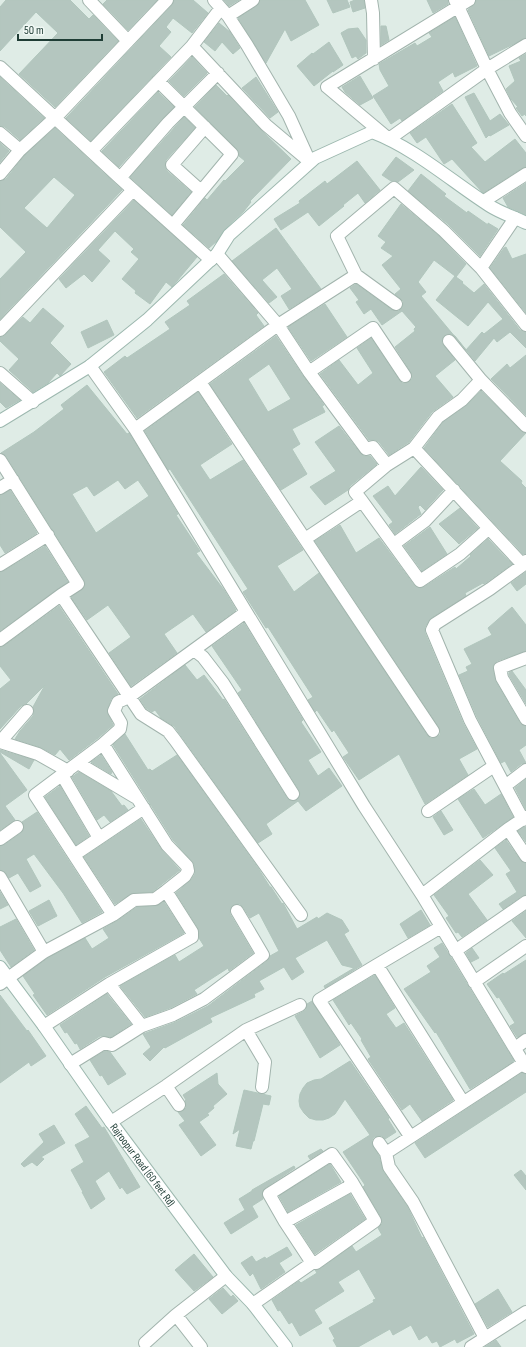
<svg xmlns="http://www.w3.org/2000/svg" width="526" height="1347" viewBox="0 0 526 1347" font-family="'Sofia Sans Condensed',sans-serif">
<rect width="100%" height="100%" fill="#dfece6"/>
<path fill="#b4c6bf" stroke="#b1c6bd" fill-rule="evenodd" d="M6,0H70L89,19L93,15L118,41L55,107L19,74L58,33L36,12L0,51V7Z
M107,0H157L128,30L103,4Z
M174,0H193L208,13L192,33L173,18L166,27L171,32L159,46L171,57L91,141L66,118L172,5Z
M224,0H239L229,6Z
M260,0H305L319,25L291,41L285,29L266,63L238,18L257,6Z
M327,0H347L350,7L333,13Z
M355,0H364L365,8L353,12L350,2Z
M427,0H448V4L433,13Z
M476,0H526V38L489,56L468,10L475,4Z
M455,17L477,66L455,77L453,72L438,82L443,91L402,121L400,118L391,124L373,96L389,86L380,70L379,64L415,43L417,46L432,37L429,33Z
M219,23L230,32L240,48L233,54L222,42L215,51L204,42Z
M381,26H386L389,40L381,45Z
M358,28L366,40V53L358,59L356,56L352,58L341,33L348,29Z
M329,42L343,65L333,72V71L314,86L297,66L312,53L313,54Z
M526,54V116L525,114L522,116L516,108L518,107L511,99L506,89L515,81L509,66L521,61L519,58Z
M192,57L207,73L184,96L169,81Z
M360,76L373,98L360,105L345,92L342,87Z
M0,77L44,118L20,140L5,127L0,126Z
M256,77L278,112L270,118L242,88Z
M216,85L227,96L228,95L261,130L291,159L250,201L251,202L244,211L224,230L217,241L209,248L183,225L205,198L207,200L224,180L225,181L245,161L239,156L237,149L195,107Z
M158,92L174,107L119,167L102,151Z
M474,93L490,121L500,114L509,125L490,136L489,135L486,138L465,97Z
M452,104L477,143L471,147L485,162L515,139L526,153V167L522,168L483,193L452,159L444,164L426,137L417,143L410,133Z
M184,117L195,128L166,160L165,167L167,171L191,192L172,215L130,177Z
M55,128L122,190L0,319V279L26,252L0,227V181L6,179L25,155ZM54,177L75,195L47,228L24,208Z
M0,143L9,151L0,162Z
M396,157L414,170L398,182L395,181H391L382,175Z
M357,161L380,190L365,203L358,193L343,205L344,206L319,226L308,212L281,230L274,219L300,203L299,201L325,181L327,184Z
M421,174L446,194L444,196L467,213L468,211L488,225V223L498,229L480,256L449,225L408,191Z
M526,183V215L508,207L503,198Z
M134,200L197,257L172,287L166,282L150,304L135,293L136,291L122,279L139,259L131,252L134,249L115,231L98,250L110,261L92,282L84,274L66,288L59,279Z
M401,204L439,236L466,264L456,277L463,282L462,283L474,293L484,284L520,330L526,332V348L510,332L497,342L494,338L475,361L455,336L451,334L445,335L442,339V343L455,360L435,376L453,397L432,412L409,442L389,455L379,442L375,440H369L320,374L339,360L358,385L373,373L357,348L371,338L399,380L402,383H406L412,379L411,372L395,347L415,331L414,329L416,327L402,311L382,325L371,309L364,314L356,302L359,300L350,288L356,284L392,310L399,311L402,308L403,304V301L395,294L401,289L382,265L393,256L381,248L386,242L378,236ZM434,260L455,276L436,300L468,326L488,302L503,319L484,334L482,332L466,350L421,296L426,292L418,282Z
M276,228L321,289L289,309L281,296L292,289L277,268L262,280L277,297L269,303L232,261Z
M506,247L512,259L526,254V313L490,268L504,248Z
M224,274L258,313L256,315L264,326L137,418L104,372L125,356L127,358L170,329L165,322L190,305L187,301Z
M325,304L347,337L311,361L288,327Z
M43,308L64,326L50,343L71,364L60,376L57,373L48,383L33,392L9,370L19,359L0,341V337L5,335L23,317L30,323Z
M107,320L114,335L88,348L81,332Z
M276,336L303,376L324,405L322,406L325,412L292,429L300,444L292,449L307,474L281,490L210,384ZM269,364L291,399L268,412L248,379Z
M526,355V415L491,379L507,364L510,368Z
M0,383L20,400L6,408L0,402Z
M87,385L127,434L129,433L178,514L176,515L200,551L196,553L224,590L236,610L206,632L193,614L164,634L177,653L131,686L109,653L131,637L108,605L87,620L71,597L84,588L85,584L84,580L6,456L1,453L34,432L64,409L61,405ZM118,480L125,489L138,480L149,496L96,533L72,494L87,486L94,496Z
M481,391L521,431L526,433L500,461L522,481L521,483L526,488V554H523L424,448L443,422L466,406Z
M198,392L232,444L200,465L210,480L243,460L303,550L277,566L294,592L319,573L427,735L430,738H434L440,735V731L439,727L315,541L340,525L356,553L379,538L414,585L420,588L424,587L455,567L456,569L471,556L470,555L488,539L512,564L484,584L483,583L465,593L466,596L431,618L425,627V633L463,723L477,749L459,759L468,775L425,804L399,754L359,780L343,757L349,753L334,730L332,732L317,710L315,712L308,700L313,697L268,627L266,628L243,592L248,589L170,469L168,470L145,431Z
M339,426L360,453L364,456H370L377,464L350,486L348,490L325,505L310,487L336,471L315,442Z
M421,467L443,490L425,510L420,505L418,507L421,514L395,534L389,525L393,522L373,496L388,486L395,496Z
M10,490L37,533L5,553L0,545V495Z
M460,508L478,528L459,544L439,524Z
M430,527L447,554L422,571L404,546Z
M45,546L68,582L0,631V572L4,571Z
M526,572V584L517,591L511,583Z
M59,606L118,694L111,699L107,711L113,725L98,738L69,760L60,749L55,755L40,747L15,739L20,731L33,716L34,712L33,707L45,685L26,704L21,706L0,729V689L11,680L0,666V647L4,646Z
M512,607L526,625V651L497,661L493,666V669L496,682L520,723L526,726V745L519,750L526,763L521,764L511,772L505,761L501,763L477,717L459,675L468,671L466,667L472,664L464,649L492,635L488,628Z
M244,623L303,720L301,722L321,752L308,760L318,776L329,768L342,786L306,811L298,801L266,824L272,834L258,843L174,726L161,718L155,710L152,712L146,708L140,699L185,665L197,680L204,675L223,700L224,699L287,798L293,801L297,800L300,794L299,790L238,693L242,690L212,646Z
M512,671L526,690V704L509,675V673Z
M125,734L148,770L150,769L152,771L177,755L258,868L270,887H271L282,904L283,903L297,929L317,917L318,919L327,913L342,920L349,931L344,934L362,965L325,988L324,986L354,968L342,965L327,940L295,958L304,972L292,980L284,967L259,981L264,989L254,994L255,997L210,1018L212,1022L165,1048L164,1047L150,1061L143,1054L151,1047L143,1034L176,1022L208,1006L267,961L270,956L279,951L259,913L250,918L243,907L240,904H237L231,907L230,914L253,953L229,971L228,968L194,990L197,994L170,1008L145,1017L120,986L175,955L179,962L204,946L199,938L198,928L176,893L191,880L195,874L194,864L173,840L113,745Z
M0,750L34,760L29,769L0,752Z
M0,753L27,790L5,806L15,820L0,830Z
M101,755L112,772L111,774L91,762Z
M79,772L111,791L122,806L124,805L128,810L110,822L104,815L97,820L72,777Z
M526,779V810L515,788Z
M60,786L89,836L76,845L45,797Z
M474,789L485,805L501,794L513,817L483,838L458,799Z
M441,811L453,830L444,835L433,817Z
M37,812L102,912L82,923L63,893L34,854L26,859L41,886L30,892L18,873L9,878L4,871L0,870V846L4,845L21,833L24,827L22,822Z
M141,819L161,849L180,870L152,892L133,893L115,904L84,857Z
M524,827H526V842L518,831Z
M506,840L520,860L526,863V895L522,896L503,909L499,904L517,892L506,874L511,871L495,848Z
M480,860L493,875L468,894L487,920L462,937L458,932L456,933L446,918L449,916L434,895Z
M0,892L8,905L0,909Z
M49,900L57,916L38,926L29,911Z
M164,902L184,933L105,977L47,1015L33,995L35,994L23,976L48,958L85,938L92,949L109,938L103,929L117,921L137,907L156,906Z
M421,910L430,925L408,938L400,924Z
M526,911V938L512,921Z
M16,919L34,950L11,967L0,950V927Z
M442,943L514,1061L470,1089L436,1032L435,1033L404,989L431,972L427,966L440,957L434,948Z
M472,948L479,958L471,962L466,953Z
M526,960V1033L517,1037L510,1026L515,1023L499,997L497,998L487,984L503,973L504,974Z
M375,975L395,1008L386,1014L396,1028L404,1023L453,1100L422,1121L410,1104L402,1110L368,1059L371,1057L361,1040L362,1039L351,1023L349,1025L333,1000Z
M107,994L131,1024L111,1037L103,1036H100L80,1049L77,1043L75,1044L67,1032L65,1033L60,1025Z
M0,995L27,1031L28,1030L46,1056L31,1066L29,1062L0,1083Z
M312,1001L340,1045L320,1058L295,1016L306,1010L307,1004Z
M105,1051L110,1052L126,1074L108,1085L102,1075L100,1076L90,1060Z
M350,1061L389,1118L388,1119L396,1132L385,1139L382,1136H378L374,1137L372,1140V1144L379,1156L383,1171L407,1206L422,1238L423,1237L474,1334L457,1343L455,1339L440,1347L437,1341L432,1343L427,1335L419,1340L411,1325L393,1335L390,1329L358,1347H337L333,1340L335,1339L329,1328L374,1302L373,1300L376,1299L359,1269L338,1282L344,1291L314,1310L322,1323L300,1336L292,1322L289,1324L280,1310L278,1311L272,1300L299,1281L301,1283L317,1273L315,1270L320,1269L352,1246L356,1252L382,1235L378,1228L382,1224L381,1217L363,1187L365,1185L343,1152L370,1135L345,1099L335,1114L329,1118L323,1120H316L309,1118L304,1113L300,1107L299,1101L300,1094L303,1088L307,1083L314,1080L321,1079Z
M217,1073L218,1084L227,1094L213,1106L214,1108L207,1114L209,1115L199,1122L216,1145L201,1156L179,1125L185,1121L178,1112L183,1111L186,1108L185,1101L186,1100L183,1095Z
M522,1073L526,1074V1092L425,1158L415,1143Z
M244,1090L271,1096L269,1105L263,1104L254,1141H253L251,1149L236,1146L240,1129L233,1134Z
M86,1106L102,1128L104,1127L140,1187L127,1194L122,1187L120,1189L109,1171L95,1181L105,1199L91,1209L82,1192H83L71,1170L84,1162L75,1145L90,1137L75,1114Z
M54,1125L65,1143L41,1157L44,1159L37,1166L32,1162L24,1167L21,1164L44,1142L39,1134Z
M321,1149L323,1151L310,1159L308,1156Z
M330,1164L341,1182L288,1212L279,1196Z
M294,1166L295,1168L265,1188L262,1194L263,1199L252,1206L258,1217L231,1234L224,1223L245,1210L239,1199L252,1191V1190Z
M521,1170L526,1176V1190L514,1175Z
M350,1194L365,1219L315,1254L296,1225Z
M287,1247L292,1255L279,1263L285,1272L261,1289L253,1273L250,1276L241,1263L252,1256L256,1262L265,1257L266,1259Z
M194,1254L213,1277L194,1291L175,1270Z
M223,1288L231,1297L233,1295L238,1301L222,1314L209,1299Z
M498,1289L512,1312L488,1327L475,1304Z
M496,1340L501,1347H485Z"/>
<g fill="none" stroke-linecap="round" stroke-linejoin="round">
<g stroke="#a2b4ad" stroke-width="14">
<path id="street" d="M89,0L128,41
M214,0L228,16L247,45L289,116L308,158
M371,0L373,13L374,59
M455,0L487,69L510,113L526,136
M469,0L327,87L389,139L487,69L526,45
M228,16L253,0
M192,46L221,8
M0,67L120,178L211,260
M158,81L232,154L173,225
M0,133L20,150
M91,151L192,46L266,125L310,162
M0,174L20,150L55,118L167,0
M120,178L168,123L218,73
M201,191L172,165L205,127
M484,201L526,174
M217,254L278,325L309,372L366,449L373,447L387,465L414,448L523,565L526,561
M481,268L515,218
M356,275L396,304
M0,330L133,190
M449,341L481,380L526,426
M90,366L135,429L364,806L422,895L526,1067
M309,372L373,328L405,376
M0,373L33,402
M200,382L433,731
M135,429L278,325L356,275L337,236L394,188L444,231L481,268L526,325
M414,448L438,417L462,400L481,380
M0,460L78,584L61,595
M0,488L13,480
M362,501L355,492L387,465
M305,539L362,501L420,581L460,554L488,529
M394,544L425,521L454,490
M0,565L48,535
M523,565L490,589L435,624L432,630L470,720L523,820
M0,640L61,595L141,714L168,731L175,740L301,915
M194,650L203,657L223,683L293,794
M526,658L500,668L502,678L526,719
M0,742L38,754L68,771
M0,742L27,711
M103,744L120,729L121,723L114,711L118,702L129,697L246,612
M78,763L135,797
M62,775L99,838
M505,786L526,770
M428,811L494,766
M508,829L526,856
M0,839L17,827
M74,855L144,808
M0,877L44,952
M422,895L508,829L526,817
M113,915L35,795L103,744L167,845L187,866L188,871L185,876L166,891
M455,951L526,902
M377,965L441,927
M474,982L526,946
M0,984L44,952L113,915L134,900L155,899L166,891L192,932V937L109,984L44,1026
M109,984L142,1026
M246,1030L265,1062L262,1087
M515,1048L526,1040
M70,1064L104,1043L112,1045L142,1026L173,1015L204,999L263,955L237,911
M166,1086L179,1105
M111,1122L166,1086L246,1030L300,1005
M410,1136L319,1000L377,965L463,1102
M379,1143L386,1153L389,1167L413,1202L485,1338
M386,1153L524,1063
M285,1222L348,1187L352,1182
M253,1304L312,1263H316L375,1221L352,1182L332,1154L269,1194L285,1222L312,1263
M145,1343L176,1315
M201,1347L176,1315L226,1276
M471,1347L526,1312"/>
</g>
<g stroke="#9db8af" stroke-width="14">
<g id="secondary">
<path d="M0,421L90,366L147,320L217,254L229,235L315,158L372,132C416,149 451,181 490,206C501,213 514,217 526,223"/>
<path id="s1" d="M0,967L44,1026L111,1122L226,1276L253,1304L286,1347"/>
</g>
</g>
<use href="#street" stroke="#fff" stroke-width="12"/>
<use href="#secondary" stroke="#fff" stroke-width="12"/>
</g>
<g text-anchor="middle" stroke-width="3" stroke-linejoin="round" paint-order="stroke">
<g font-size="11" fill="#1f3d35" stroke="#f0f8f4">
<text dy="4" stroke="none"><textPath href="#s1" startOffset="244">Rajroopur Road (60 feet Rd)</textPath></text>
</g>
</g>
<path d="M18 34v6h84v-6" fill="none" stroke="#1f3d35" stroke-width="2"/>
<text x="24" y="34" font-size="12" fill="#1f3d35" stroke="#f0f8f4" stroke-width="3" paint-order="stroke">50 m</text>
</svg>
